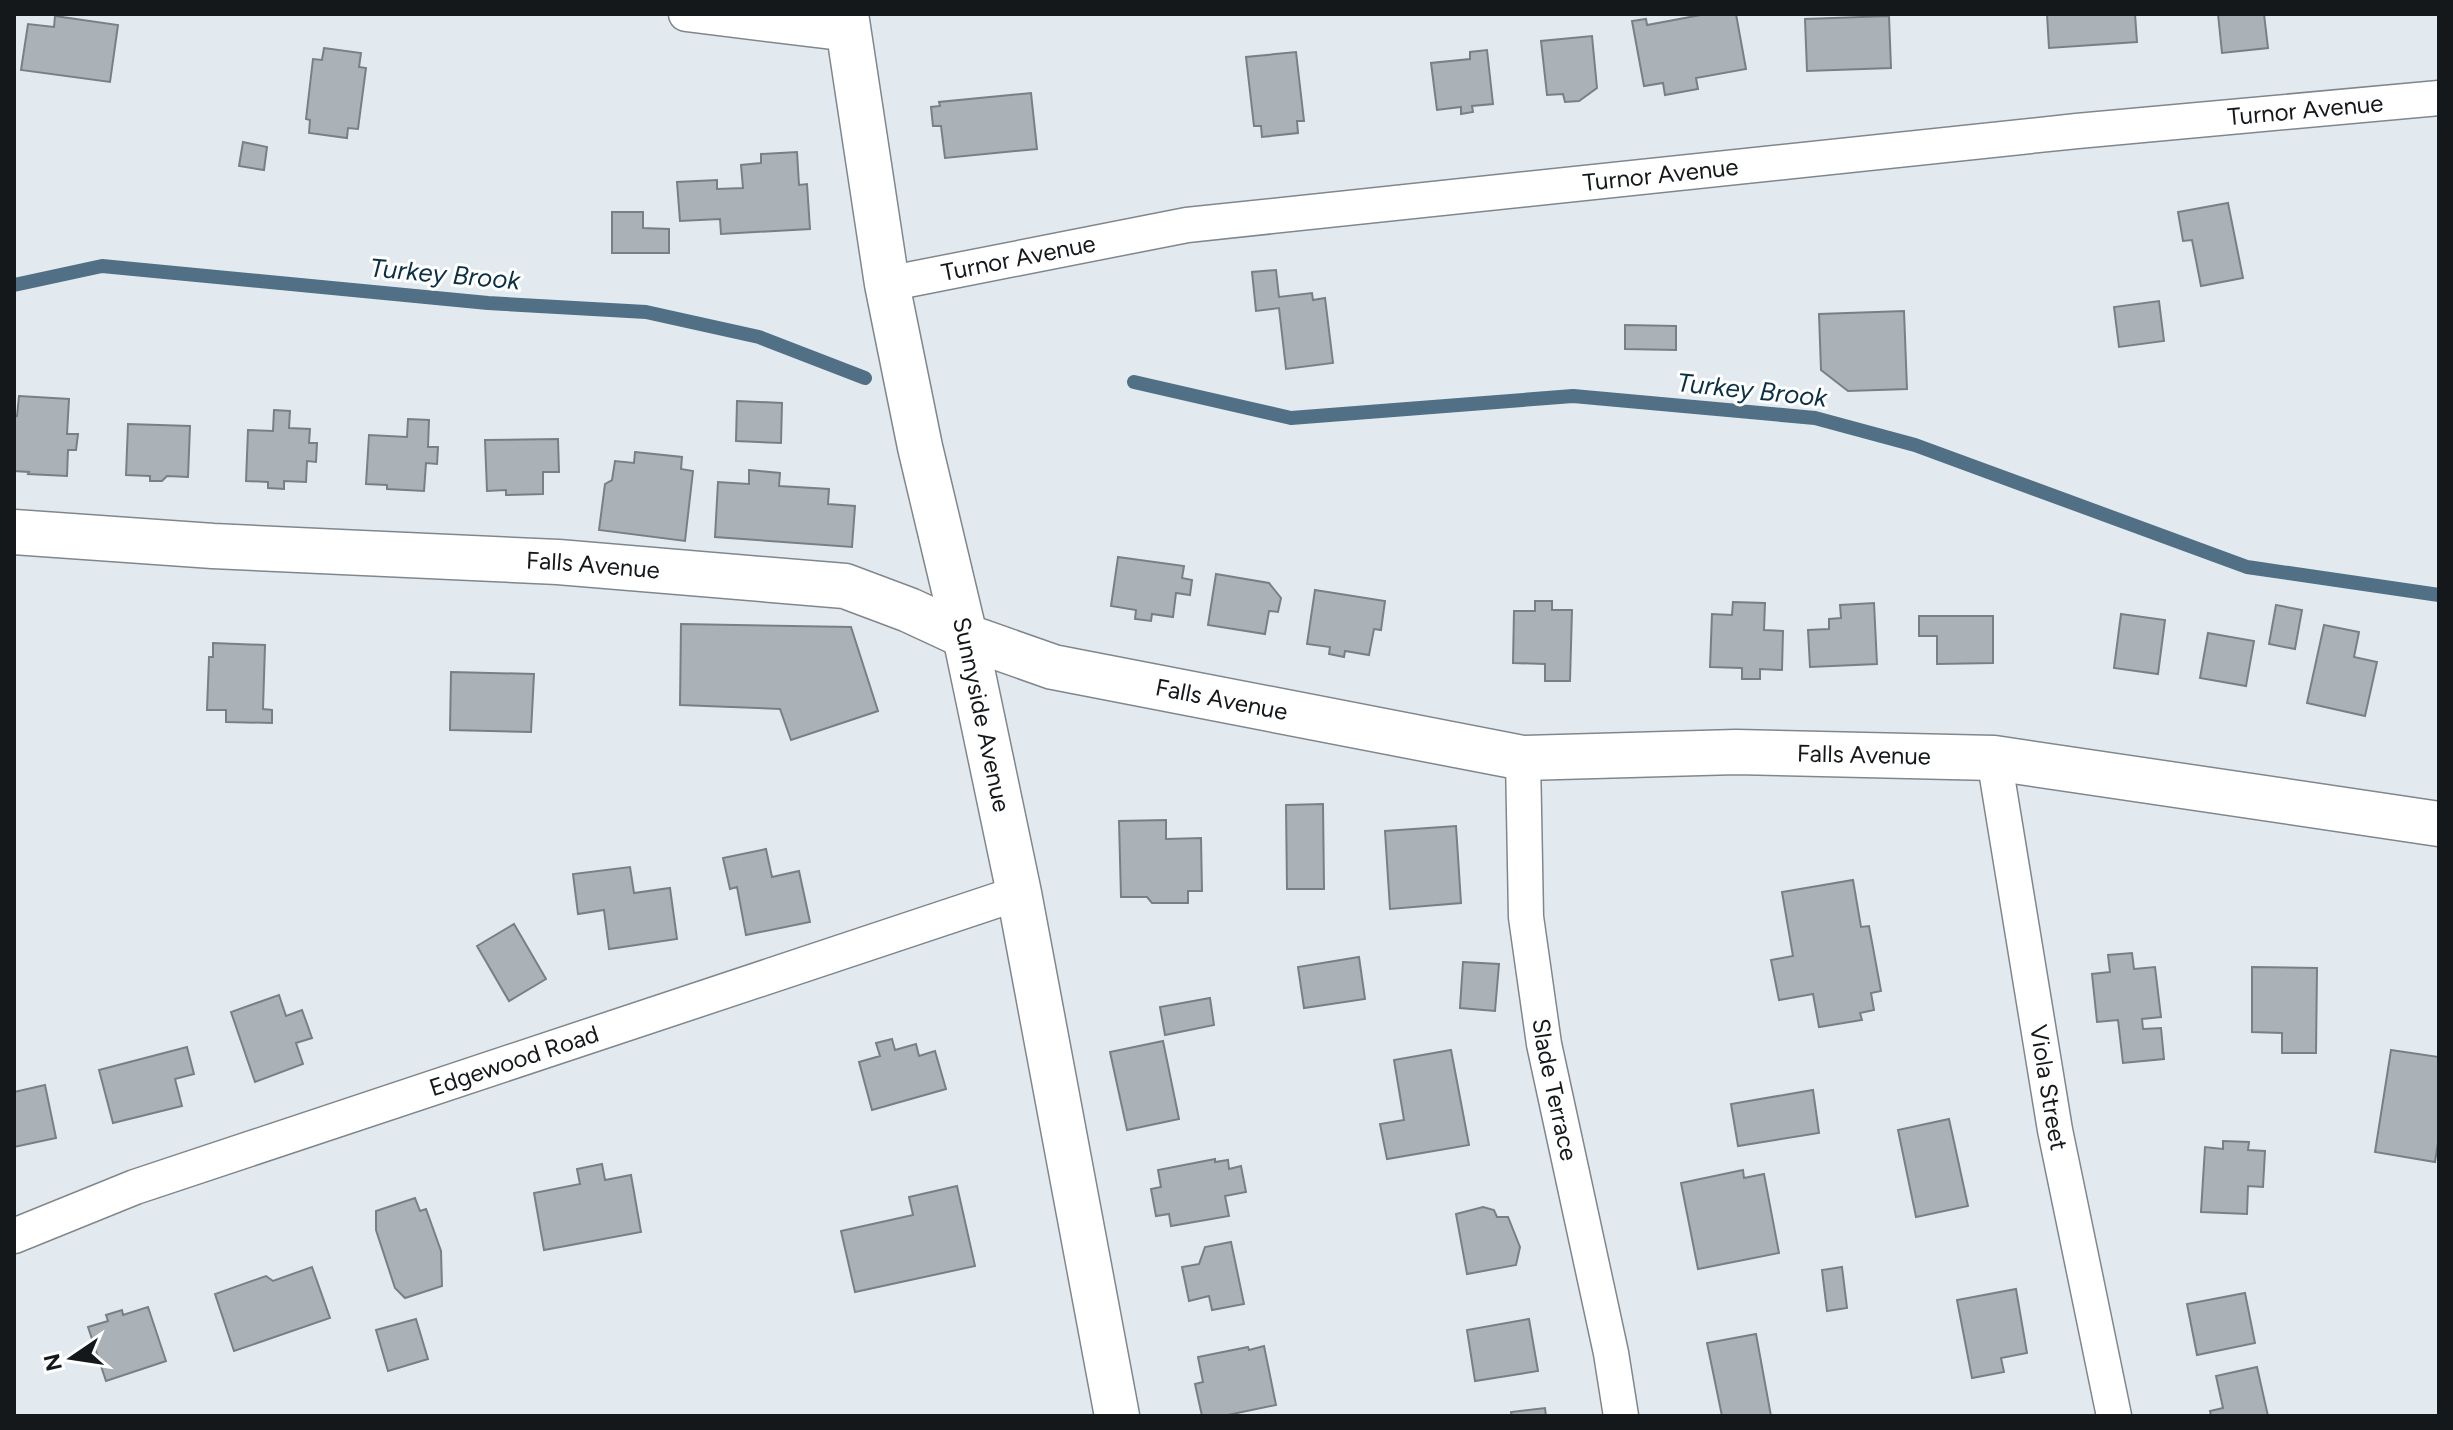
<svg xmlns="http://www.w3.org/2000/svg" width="2453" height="1430" viewBox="0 0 2453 1430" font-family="Figtree,sans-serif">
<rect width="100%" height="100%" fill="#e2eaf0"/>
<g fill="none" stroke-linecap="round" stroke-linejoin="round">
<path stroke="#517086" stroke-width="14" d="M14,285L102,266L488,303L646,312L759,337L865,378
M1134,382L1291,418L1573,396L1815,418L1915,445L2247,567L2439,595"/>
</g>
<path fill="#aab1b7" stroke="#798085" stroke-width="2" d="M1706,14H1736L1746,69L1696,78L1698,89L1665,95L1663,83L1644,86L1632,21L1646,19L1647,25Z
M2047,14H2135L2137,42L2049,48Z
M2218,14H2264L2268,48L2222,53Z
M55,16L118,25L110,82L21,70L28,24L54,27Z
M1889,16L1891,68L1807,71L1805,19Z
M1592,36L1597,88L1579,101L1565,102L1563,94L1547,95L1541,41Z
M324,48L361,53L359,67L366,68L358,129L348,128L347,138L309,133L310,120L306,119L313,59L322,60Z
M1487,50L1493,104L1472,106L1473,112L1461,114V107L1437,110L1431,63L1470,59V52Z
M1296,52L1304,121H1297L1298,133L1262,137L1261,126H1254L1246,57Z
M1031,93L1037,149L945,158L941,126H933L931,107L940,106L939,102Z
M243,142L267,147L264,170L239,166Z
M797,152L799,185L807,184L810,229L721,234L720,219L680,221L677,182L717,180V189L743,188L741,165L761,163V154Z
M2228,203L2243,278L2201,286L2192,240L2183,241L2178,212Z
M612,212H643V228L669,229V253H612Z
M1276,270L1279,297L1312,293L1313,300L1325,298L1333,363L1286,369L1279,308L1256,311L1252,272Z
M2159,301L2164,341L2119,347L2114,307Z
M1904,311L1907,389L1848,391L1821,370L1819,314Z
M1625,325L1676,326V350L1625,349Z
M19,396L69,399L67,434H78L76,450H68L67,476L28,474L29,472L14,471V417L17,416Z
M737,401L782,403L781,443L736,441Z
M274,410L290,411L289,428L310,429L309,443H317L316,462L307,461L306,482L284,481V489L268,488V482L246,481L248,430L273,431Z
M408,419L429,420L428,447H438L437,464L426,463L424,491L387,489V485L366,484L369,435L407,437Z
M128,424L190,426L188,477L167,476L162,481H150V476L126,475Z
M558,439L559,472H543V494L506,495V490L487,491L485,440Z
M635,452L682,457L681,469L693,471L685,541L599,530L605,484L612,480L615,461L634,463Z
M749,470L780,473L779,486L829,489L828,504L855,506L852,547L715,537L718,482L749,484Z
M1118,557L1184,566L1182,578L1192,580L1190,595L1176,593L1173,617L1152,614L1151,621L1135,619L1136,610L1111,606Z
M1216,574L1269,583L1281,598L1278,612L1269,611L1265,634L1208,625Z
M1315,590L1385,601L1381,630L1374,629L1369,655L1345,651L1344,657L1329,654L1330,647L1307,644Z
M1535,601H1552V610H1572L1570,681H1545V664L1513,663L1514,611H1535Z
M1733,602L1765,603L1764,630L1783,631L1782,670L1760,669V679H1742V668L1710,667L1712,614L1732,615Z
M1874,603L1877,664L1810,667L1808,630L1829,629V619L1841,618L1840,605Z
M2276,605L2302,610L2295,649L2269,644Z
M2121,614L2165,620L2158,674L2114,668Z
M1919,616H1993V663L1937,664V636H1919Z
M681,624L851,627L878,711L791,740L780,709L680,705Z
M2324,625L2359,632L2354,657L2377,662L2365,716L2307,703Z
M2208,633L2254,641L2246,686L2200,678Z
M213,643L265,645L263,709L272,710V723L226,722V710H207L209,657H213Z
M451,672L534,674L531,732L450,730Z
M1323,804L1324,889H1287L1286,805Z
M1166,820V839L1201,838L1202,891H1188V903H1152L1147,897H1121L1119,821Z
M1456,826L1461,903L1390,909L1385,831Z
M766,849L772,877L799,871L810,922L746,935L737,887L730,889L723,858Z
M630,867L634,893L670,888L677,939L609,949L604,910L578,914L573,874Z
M1853,880L1861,927L1869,926L1881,991L1871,993L1874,1010L1860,1013L1862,1020L1819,1027L1813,994L1779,1000L1771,960L1793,956L1782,892Z
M514,924L546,979L509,1001L477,946Z
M2132,953L2134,969L2155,967L2161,1017L2142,1019L2143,1029L2161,1028L2164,1059L2123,1063L2118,1020L2097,1022L2092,974L2110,972L2108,955Z
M1359,957L1365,999L1304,1008L1298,967Z
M1463,962L1499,964L1495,1011L1460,1008Z
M2252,967L2317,968L2316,1053H2282V1033L2252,1032Z
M279,995L286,1016L302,1010L312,1038L296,1043L303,1064L255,1082L231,1012Z
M1210,998L1214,1025L1165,1035L1160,1007Z
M892,1039L895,1050L916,1044L919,1056L935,1051L946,1089L872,1110L859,1062L880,1056L876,1043Z
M1163,1041L1179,1119L1127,1130L1110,1052Z
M187,1047L194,1074L175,1079L182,1106L113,1123L99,1070Z
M1451,1050L1469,1145L1387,1159L1380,1124L1404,1120L1394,1060Z
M2391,1050L2439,1057V1136L2435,1162L2375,1152Z
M45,1085L56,1138L14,1147V1092Z
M1813,1090L1819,1133L1738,1146L1731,1104Z
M1949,1119L1968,1206L1916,1217L1898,1130Z
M2223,1141L2249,1142L2248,1150L2265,1151L2263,1187L2248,1186L2247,1214L2201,1212L2205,1147L2223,1149Z
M1215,1159V1162L1228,1160L1229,1169L1241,1166L1246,1192L1225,1196L1229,1216L1171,1226L1169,1214L1156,1216L1151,1189L1161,1187L1158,1170Z
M602,1164L605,1180L631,1175L641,1232L544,1250L534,1193L580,1184L577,1169Z
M1743,1170L1744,1178L1764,1174L1779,1253L1698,1269L1681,1183Z
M957,1186L975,1266L855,1292L841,1231L913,1215L909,1197Z
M415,1198L420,1211L426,1209L441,1251L442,1286L405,1298L395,1288L376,1230V1211Z
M1483,1207L1494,1210L1497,1217H1508L1520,1247L1516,1265L1467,1274L1456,1214Z
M1231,1242L1244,1304L1212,1310L1209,1296L1189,1301L1182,1267L1199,1264L1205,1247Z
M312,1267L330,1318L234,1351L215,1294L266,1276L273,1281Z
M1842,1267L1847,1308L1827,1311L1822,1270Z
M2016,1289L2027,1353L2001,1358L2004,1372L1972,1378L1957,1300Z
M2245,1293L2255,1343L2197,1355L2187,1304Z
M148,1307L166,1361L106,1381L88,1327L108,1321L106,1315L122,1310L123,1315Z
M416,1319L428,1359L388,1371L376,1330Z
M1529,1319L1538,1371L1475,1381L1467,1330Z
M1756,1334L1771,1416H1722L1707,1343Z
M1264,1346L1276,1405L1223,1416H1202L1195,1384L1203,1382L1198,1357L1248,1347L1249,1350Z
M2257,1367L2268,1416H2211L2210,1411L2223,1408L2216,1376Z
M1545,1408L1546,1416H1512L1511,1412Z"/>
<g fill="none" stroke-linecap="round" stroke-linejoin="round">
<g stroke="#80878c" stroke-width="37">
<g id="street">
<path d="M686,14L849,34"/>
<path id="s1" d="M887,284L1187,225L2077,131L2439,98"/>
<path id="s2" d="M1523,758L1526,917L1544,1044L1611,1353L1621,1416"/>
<path id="s3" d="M1994,758L2055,1130L2114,1416"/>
<path id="s4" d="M14,1236L135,1187L1019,893"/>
</g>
</g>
<g stroke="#80878c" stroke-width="47">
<g id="secondary">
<path id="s5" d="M846,14L887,284L920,447L965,636L1019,893L1117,1416"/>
<path id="s6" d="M14,532L213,546L558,562L845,586L909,610L965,636L1053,667L1523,758L1736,752L1994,758L2439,824"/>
</g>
</g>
<use href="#street" stroke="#fff" stroke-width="34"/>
<use href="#secondary" stroke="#fff" stroke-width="44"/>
</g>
<g text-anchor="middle" stroke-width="6" stroke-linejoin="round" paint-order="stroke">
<g font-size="24" fill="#15181a" stroke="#fff">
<text dy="8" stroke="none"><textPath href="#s1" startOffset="1430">Turnor Avenue</textPath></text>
<text dy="8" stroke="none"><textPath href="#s1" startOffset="782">Turnor Avenue</textPath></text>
<text dy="8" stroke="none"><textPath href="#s1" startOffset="134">Turnor Avenue</textPath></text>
<text dy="8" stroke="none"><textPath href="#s6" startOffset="580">Falls Avenue</textPath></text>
<text dy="8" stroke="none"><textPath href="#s6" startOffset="1228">Falls Avenue</textPath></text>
<text dy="8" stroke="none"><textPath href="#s5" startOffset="714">Sunnyside Avenue</textPath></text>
<text dy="8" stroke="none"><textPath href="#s6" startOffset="1876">Falls Avenue</textPath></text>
<text dy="8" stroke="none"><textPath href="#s4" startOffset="530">Edgewood Road</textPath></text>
<text dy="8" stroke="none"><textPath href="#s3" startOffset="334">Viola Street</textPath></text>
<text dy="8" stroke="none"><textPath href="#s2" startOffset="334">Slade Terrace</textPath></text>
</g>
<g font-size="26" font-style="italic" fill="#0b3046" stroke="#fff">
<text transform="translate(445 274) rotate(5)" y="9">Turkey Brook</text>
<text transform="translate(1752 390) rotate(6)" y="9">Turkey Brook</text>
</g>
</g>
<rect width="2453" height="1430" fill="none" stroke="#15181a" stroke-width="32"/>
<g transform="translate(72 1358) rotate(257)" stroke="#ffffff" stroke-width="6" paint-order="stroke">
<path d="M0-6L14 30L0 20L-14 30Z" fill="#15181a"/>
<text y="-12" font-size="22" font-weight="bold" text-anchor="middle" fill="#15181a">N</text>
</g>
</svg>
